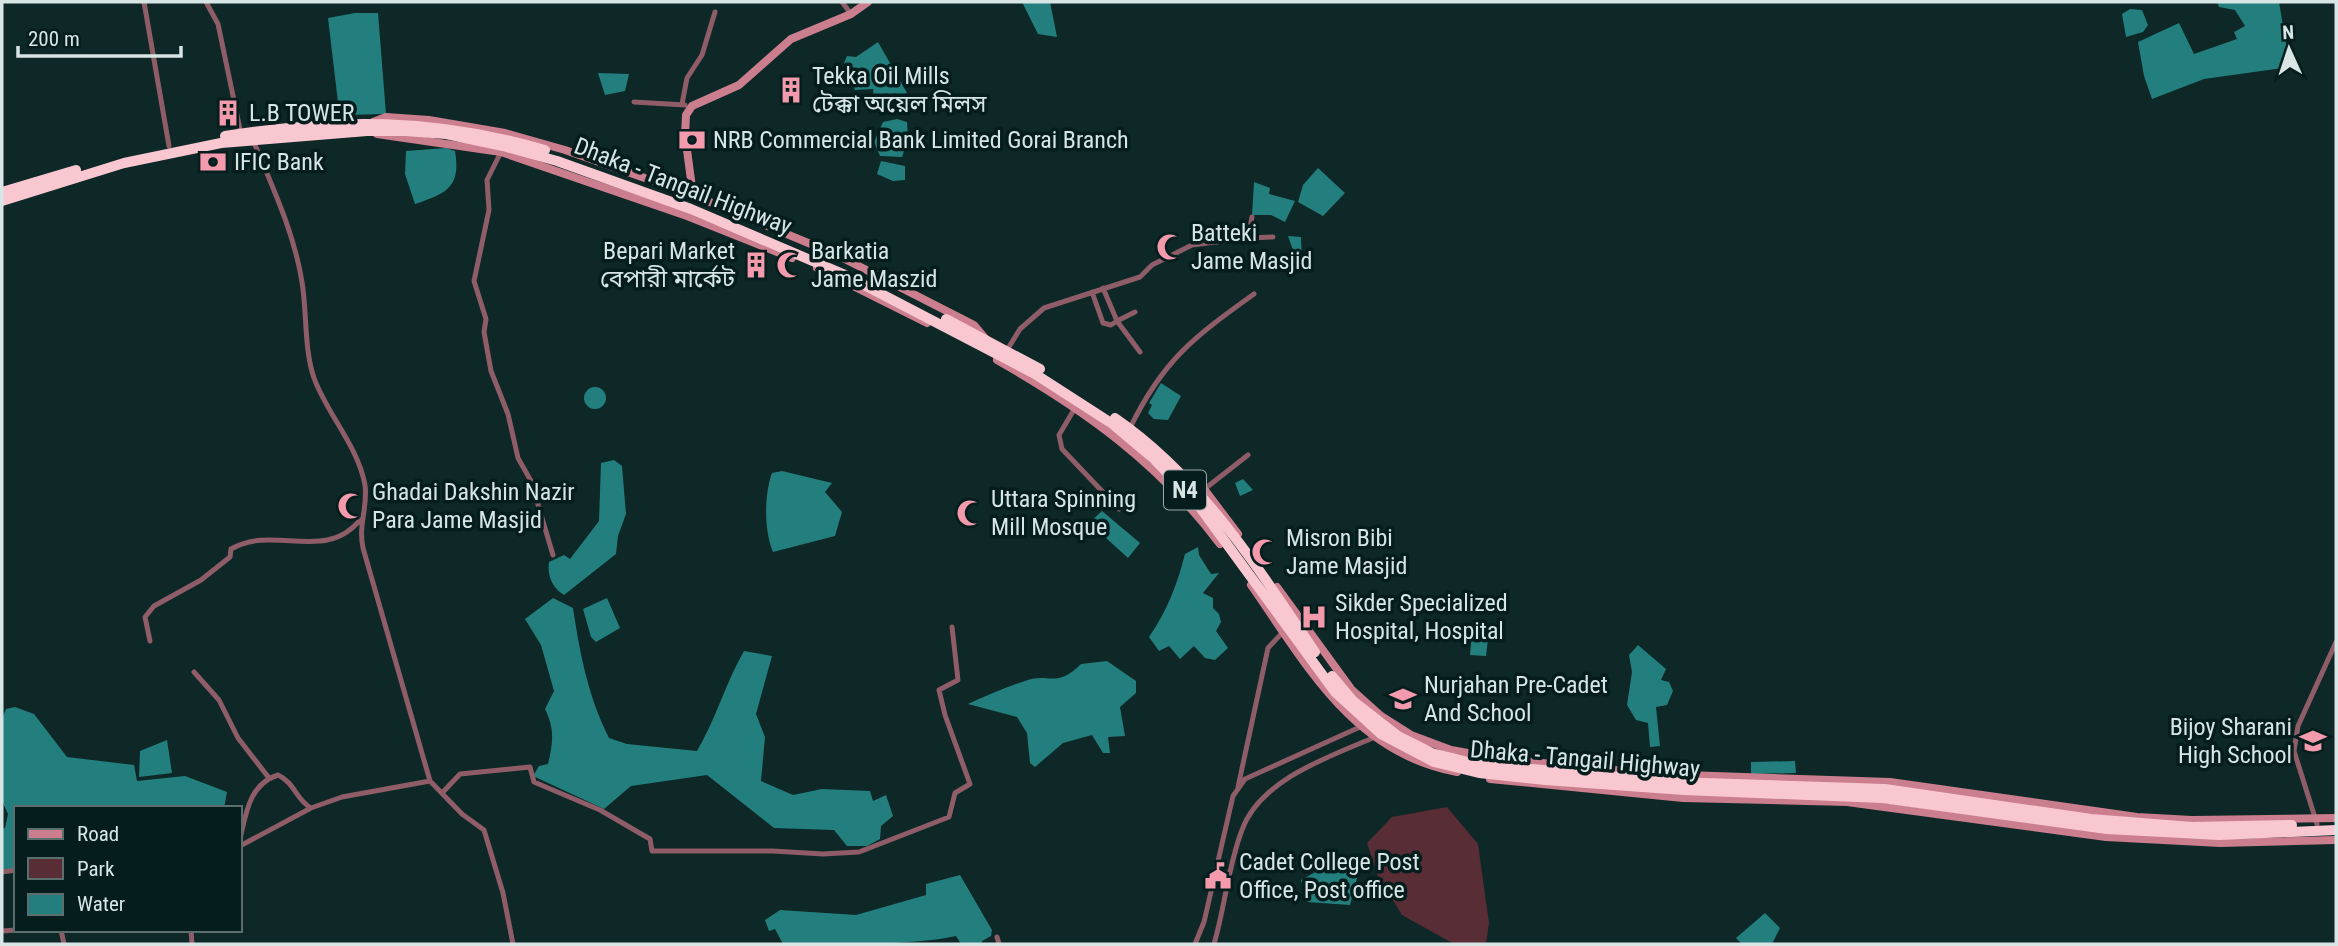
<svg xmlns="http://www.w3.org/2000/svg" width="2338" height="946" viewBox="0 0 2338 946" font-family="'Roboto Condensed','Noto Sans Bengali',sans-serif">
<rect width="100%" height="100%" fill="#0e2727"/>
<path fill="#582d36" d="M1447,807L1478,844L1489,923L1486,944H1454L1402,915L1377,874L1367,843L1392,817Z"/>
<path fill="#227f7e" d="M1022,2H1050L1057,37L1038,34Z
M2217,2H2279L2290,67L2204,79L2152,99L2144,76L2138,42L2179,23L2194,54L2237,39L2234,32L2245,26L2235,10L2219,7Z
M2130,9L2142,10L2148,25L2143,32L2126,37L2122,14Z
M355,13H378L386,114L342,115L339,111L328,18Z
M878,42L907,93L875,106L873,89L855,90L844,63L847,56L856,57Z
M598,73L629,74L625,91L605,95Z
M897,119L907,122L908,139L902,157L880,156L874,142L883,122Z
M446,148L455,151C461,187 447,193 415,204L405,174L406,151Z
M881,161L905,166V180L893,181L877,174Z
M1318,168L1345,193L1323,216L1298,202L1303,185Z
M1254,182L1270,188L1269,194L1295,201L1285,222L1271,215H1252Z
M1288,236L1301,237L1302,265L1299,267Z
M1161,383L1181,396L1168,420L1154,419L1148,413L1152,405L1149,403Z
M584 398a11 11 0 1 1 22 0a11 11 0 1 1-22 0Z
M614,460L622,466L626,514L618,536L616,554L564,595C552,588 547,575 549,562L564,555L570,559L599,521L601,463Z
M782,471L832,483L825,492L842,512L835,536L773,552C764,531 764,495 772,473Z
M1243,479L1253,490L1240,496L1235,483Z
M1102,511L1140,543L1128,558L1094,527L1091,521Z
M1198,547L1199,555L1211,574L1219,573L1203,593L1213,598V608L1219,614L1221,622L1216,631L1228,648L1215,660L1205,658L1194,646L1180,659L1169,646L1159,651L1149,637C1167,611 1177,585 1185,554Z
M553,598L573,608C580,654 588,696 609,738L627,744L697,751C716,719 725,684 744,651L772,656L756,714L765,737L761,781L793,795L822,789L870,791L873,801L886,795L893,816L881,826L880,839L867,846H847L834,830L774,828L707,775L631,786L604,809L533,776L539,766L548,764C553,743 555,729 545,709L554,691L541,645L525,619Z
M607,598L620,628L596,642L591,637L583,609Z
M1489,631L1486,656L1470,655L1472,633Z
M1638,645L1666,669L1661,680L1669,682L1673,691L1667,705L1656,707L1660,746L1650,747L1648,723L1636,720L1627,705L1632,672L1629,655Z
M1107,661L1136,681V693L1120,707L1125,736L1108,737L1110,753H1103L1092,735L1063,743L1035,767L1030,763L1027,733L1017,717L968,704C986,696 1005,687 1025,681C1049,672 1056,689 1081,664Z
M15,707L34,714L67,757L134,765L137,781L185,776L227,792L224,808L180,805L173,808H16V868L2,871V829L5,828L8,814L2,801V719L6,709Z
M167,740L172,773L139,777L140,751Z
M1795,761L1796,773L1751,774V762Z
M1352,859H1362L1350,905L1307,902L1301,880L1321,869Z
M960,875L992,930L991,936L982,941V944H961L956,936C910,946 834,944 783,944L775,929L769,931L765,920L780,910L856,915L926,895V884Z
M1765,913L1780,928L1772,944H1742L1736,938Z"/>
<g fill="none" stroke-linecap="round" stroke-linejoin="round">
<path stroke="#8e5d67" stroke-width="5" d="M144,2L169,146
M206,2L218,24L241,134
M842,2L851,14
M634,102L685,105
M682,104L687,78L702,55L715,12
M253,140C272,186 294,232 302,282C307,312 304,349 314,378C327,414 358,446 365,485C368,508 358,524 363,548L430,781L462,814L484,830L503,893L513,944
M501,152L487,180L489,210L474,281L486,319L484,332L491,371L508,414L518,458L531,481L553,555
M1252,217L1248,238L1273,237
M1092,292L1103,323L1111,325L1117,321L1103,288
M1135,312L1117,321L1140,352
M1007,350L1020,329L1044,308L1140,277L1152,265L1192,245L1248,238
M1075,408L1059,435L1062,449L1119,509
M1130,428C1163,360 1194,337 1254,294
M1202,491L1248,455
M150,641L145,617L154,606L201,580L230,557L231,549C274,524 325,563 360,520
M194,672L219,700L238,738L269,778
M1238,787L1268,648L1283,632
M443,792L460,774L530,767L534,782L600,810L650,839L652,851H773L823,854L859,852L949,817L955,793L970,784L945,715L939,690L958,680L952,627
M2317,824L2294,751L2298,726L2336,642
M240,839C246,814 249,784 278,775C295,783 296,800 311,808
M240,846L311,808L342,797L430,781
M2,872L16,870
M61,930L64,944
M191,930L192,944
M2,931L16,930
M997,937L999,944
M1195,944L1204,922L1233,796L1245,779L1360,727
M1214,944C1225,907 1228,866 1242,830C1260,780 1328,757 1373,738"/>
<path stroke="#cb7e8d" stroke-width="8" d="M373,122L386,117L429,120L505,133L565,150L693,195L837,255L974,325L985,338
M377,134L501,152L687,216L792,258
M693,195L685,135L686,115L692,106L739,85L791,39L851,14L868,2
M817,268L927,323
M997,360C1085,410 1158,462 1220,544
M1204,489L1238,534
M1251,585C1307,665 1353,753 1457,772
M1277,587L1352,690L1381,716L1411,735L1451,750L1501,759L1657,774L1890,782L2137,817L2192,820L2336,818
M1490,779L1683,798L1847,802L2106,837L2220,843L2336,840"/>
<path stroke="#f9c7d0" stroke-width="10" d="M225,136C338,118 435,118 545,150
M2,192L76,170
M2,201L124,163L221,143L367,131H405L446,134L503,146L557,161L691,209L843,274L1035,374L1111,423L1154,459L1199,506L1335,692L1381,734L1434,762L1479,773L1545,780L1684,790L1882,798L2107,829L2219,835L2336,830
M946,319L1040,369
M1115,418C1201,477 1257,567 1315,652
M1332,676L1353,701L1398,736L1432,753L1476,764L1676,782L1885,789L2091,819L2192,827L2292,825"/>
</g>
<defs>
<g id="building-bare" transform="scale(2.1)"><path d="M-4-6H4V6H1V3H-1V6H-4ZM-2.5-4.3h1.7v1.8h-1.7ZM.8-4.3h1.7v1.8H.8ZM-2.5-1h1.7V.8h-1.7ZM.8-1h1.7V.8H.8Z" fill="#f39aac" stroke="#051e1d" stroke-width="2.5" paint-order="stroke"/></g>
<g id="bank-bare" transform="scale(2.1)"><path d="M-6-4H6V4H-6ZM0-2.3a2.3 2.3 0 1 0 0 4.6a2.3 2.3 0 1 0 0-4.6Z" fill="#f39aac" stroke="#051e1d" stroke-width="2.5" paint-order="stroke"/></g>
<g id="mosque-bare" transform="scale(2.1)"><path d="M3.5-4.9A6 6 0 1 0 3.5 4.9A5 5 0 1 1 3.5-4.9Z" fill="#f39aac" stroke="#051e1d" stroke-width="2.5" paint-order="stroke"/></g>
<g id="hospital-bare" transform="scale(2.1)"><path d="M-5-5h3v3.5h4V-5h3V5h-3V1.5h-4V5h-3Z" fill="#f39aac" stroke="#051e1d" stroke-width="2.5" paint-order="stroke"/></g>
<g id="school-bare" transform="scale(2.1)"><path d="M0-5L7-2L0 1L-7-2ZM-4 1L0 2.5L4 1V4Q0 6-4 4Z" fill="#f39aac" stroke="#051e1d" stroke-width="2.5" paint-order="stroke"/></g>
<g id="civic-bare" transform="scale(2.1)"><path d="M-.6-6.5H3V-4.5H.6V-3L4-1V1h2V6H-6V1h2V-1L-.6-3ZM-1.2 2.5V6h2.4V2.5Z" fill="#f39aac" stroke="#051e1d" stroke-width="2.5" paint-order="stroke"/></g>
</defs>
<g fill-rule="evenodd">
<use href="#building-bare" x="791" y="90"/>
<use href="#building-bare" x="228" y="113"/>
<use href="#bank-bare" x="692" y="140"/>
<use href="#bank-bare" x="213" y="162"/>
<use href="#mosque-bare" x="1170" y="247"/>
<use href="#building-bare" x="756" y="265"/>
<use href="#mosque-bare" x="790" y="265"/>
<use href="#mosque-bare" x="351" y="506"/>
<use href="#mosque-bare" x="970" y="513"/>
<use href="#mosque-bare" x="1265" y="552"/>
<use href="#hospital-bare" x="1314" y="617"/>
<use href="#school-bare" x="1403" y="699"/>
<use href="#school-bare" x="2313" y="741"/>
<use href="#civic-bare" x="1218" y="876"/>
</g>
<g text-anchor="middle" stroke-width="7" stroke-linejoin="round" paint-order="stroke">
<rect fill="#051e1d" stroke="#98a9a9" stroke-width="2" x="1164" y="470.5" width="42" height="39" rx="5"/>
<g font-size="23" font-weight="bold" fill="#d7e5e5">
<text x="1185" y="498">N4</text>
</g>
<g font-size="24" fill="#d7e5e5" stroke="#051e1d" text-anchor="start">
<text x="812" y="84">Tekka Oil Mills<tspan x="812" dy="28">টেক্কা অয়েল মিলস</tspan></text>
<text x="249" y="121">L.B TOWER</text>
<text x="713" y="148">NRB Commercial Bank Limited Gorai Branch</text>
<text x="234" y="170">IFIC Bank</text>
<text x="1191" y="241">Batteki<tspan x="1191" dy="28">Jame Masjid</tspan></text>
<text x="735" y="259" text-anchor="end">Bepari Market<tspan x="735" dy="28">বেপারী মার্কেট</tspan></text>
<text x="811" y="259">Barkatia<tspan x="811" dy="28">Jame Maszid</tspan></text>
<text x="372" y="500">Ghadai Dakshin Nazir<tspan x="372" dy="28">Para Jame Masjid</tspan></text>
<text x="991" y="507">Uttara Spinning<tspan x="991" dy="28">Mill Mosque</tspan></text>
<text x="1286" y="546">Misron Bibi<tspan x="1286" dy="28">Jame Masjid</tspan></text>
<text x="1335" y="611">Sikder Specialized<tspan x="1335" dy="28">Hospital, Hospital</tspan></text>
<text x="1424" y="693">Nurjahan Pre-Cadet<tspan x="1424" dy="28">And School</tspan></text>
<text x="2292" y="735" text-anchor="end">Bijoy Sharani<tspan x="2292" dy="28">High School</tspan></text>
<text x="1239" y="870">Cadet College Post<tspan x="1239" dy="28">Office, Post office</tspan></text>
</g>
<g font-size="24" fill="#d7e5e5" stroke="#051e1d">
<text transform="translate(683 186) rotate(21)" y="8">Dhaka - Tangail Highway</text>
<text transform="translate(1585 759) rotate(5)" y="8">Dhaka - Tangail Highway</text>
</g>
</g>
<rect width="2338" height="946" fill="none" stroke="#d7e5e5" stroke-width="7"/>
<rect x="14" y="806" width="228" height="126" fill="#051e1d" stroke="#596e6d" stroke-width="2"/>
<rect x="28" y="829" width="35" height="10" fill="#cb7e8d" stroke="#596e6d" stroke-width="2"/>
<text x="77" y="841" font-size="21" fill="#d7e5e5">Road</text>
<rect x="28" y="858" width="35" height="21" fill="#582d36" stroke="#596e6d" stroke-width="2"/>
<text x="77" y="876" font-size="21" fill="#d7e5e5">Park</text>
<rect x="28" y="894" width="35" height="21" fill="#227f7e" stroke="#596e6d" stroke-width="2"/>
<text x="77" y="911" font-size="21" fill="#d7e5e5">Water</text>
<g transform="translate(2289 49) rotate(357)" stroke="#051e1d" stroke-width="5" paint-order="stroke">
<path d="M0-5L12 26L0 18L-12 26Z" fill="#d7e5e5"/>
<text y="-10" font-size="19" font-weight="bold" text-anchor="middle" fill="#d7e5e5">N</text>
</g>
<path d="M18 46v10h163v-10" fill="none" stroke="#d7e5e5" stroke-width="3.5"/>
<text x="28" y="46" font-size="21" fill="#d7e5e5" stroke="#051e1d" stroke-width="5" paint-order="stroke">200 m</text>
</svg>
